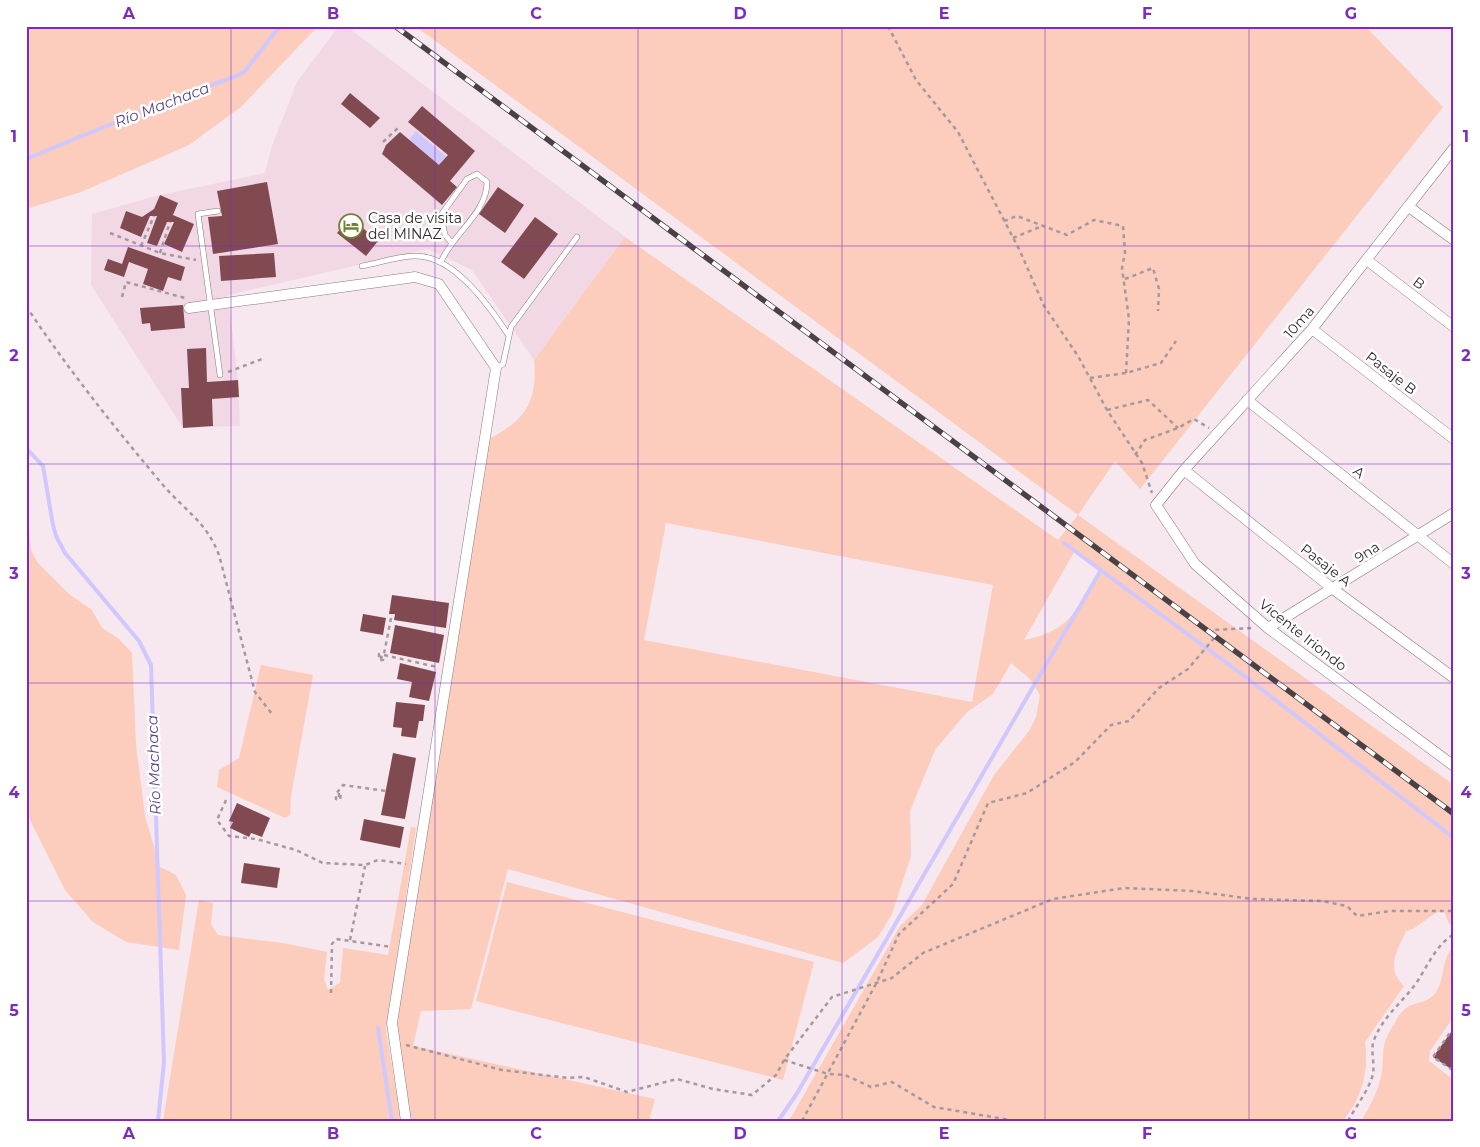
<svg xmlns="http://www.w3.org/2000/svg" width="1480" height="1147" viewBox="0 0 1480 1147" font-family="Montserrat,sans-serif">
<rect width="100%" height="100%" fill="#f7e7ef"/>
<path fill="#f1d8e4" d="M339,26H346L625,237L534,360L472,270L428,249L228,295L238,380L240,426L183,428L91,285L92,214L160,195L265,173L272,146L297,82Z"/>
<path fill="#fcccbc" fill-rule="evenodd" d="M26,26H318L242,106L189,145L81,192L26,209Z
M415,26H1365L1443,107L1140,489L1115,461L1078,515L1454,785V925L1449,924L1444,911C1429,912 1420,929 1406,931C1397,952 1385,968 1404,986L1365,1042C1369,1072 1362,1097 1343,1121H789L900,926L922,905L994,775L1029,731L1036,717L1040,695L1030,679L1011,663L993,694L967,712L935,750L910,811L911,856L892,914L878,937L843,963L508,869L471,1009L421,1011L413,1046L655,1099L649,1121H407L392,1023L413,927L485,441C523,422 538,405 534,360L625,237L1058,540L1078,515ZM666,523L993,585L972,702L644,640ZM1074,552L1106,576L1099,572C1078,608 1070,632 1024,640Z
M26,495L31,550L38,563L69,594L92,610L102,628L119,639L132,653L136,745L145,816L160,867L176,875L186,895L179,950L126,942L93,922L65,890L26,812Z
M261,665L313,675L291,796L290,815L285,818L217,787L219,770L239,758Z
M411,827L416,828L386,1030L401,1121H163L199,900L213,903L211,924L218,935L283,943L327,952L324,979L328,990L340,983L343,948L388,955Z
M507,882L814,962L783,1080L476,1001Z
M1454,946V1016L1430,1051L1429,1061L1454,1080V1121H1361C1370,1107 1380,1087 1382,1071C1385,1047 1380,1047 1394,1024C1397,1018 1403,1009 1409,1006C1419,1002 1430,1002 1436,992C1446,978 1440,960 1454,946Z"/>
<path fill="#d0c7fd" d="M416,131L449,159L440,170L407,142Z"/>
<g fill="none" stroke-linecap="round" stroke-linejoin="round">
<path stroke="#d0c7fd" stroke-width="4" d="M26,159L155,106L239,75L245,71L280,26
M26,448L43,466L53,525L56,536L65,553L139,641L151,665L164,1062L158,1121
M1064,543L1247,678L1454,838
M378,1028L392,1121
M778,1121L796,1095L1101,570"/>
</g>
<path fill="#814a50" d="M350,93L380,118L370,128L341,104Z
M422,106L475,151L450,181L457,187L442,205L382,154L386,145L400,132L439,165L448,155L408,122Z
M267,182L278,244L213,254L208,217L222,216L217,191Z
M498,187L524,205L505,233L479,214Z
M160,195L178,203L173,215L194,224L182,252L164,244L174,222H167L157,246L147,243L157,216H150L141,237L120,228L126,211L142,217L154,209Z
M350,217L378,241L366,256L337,233Z
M535,217L558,234L524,279L501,262Z
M128,247L185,267L181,281L168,277L163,291L143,284L148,269L129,262L124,277L104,270L108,259L122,264Z
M274,253L276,277L221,281L219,256Z
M183,305L185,328L151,331L150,323L142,324L140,308Z
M206,348L207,382L238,380L239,397L212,399L213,426L183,428L181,388H189L187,349Z
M392,595L449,603L446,628L394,620L395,614H389Z
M363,614L386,618L383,635L360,631Z
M395,625L444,635L439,663L390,653Z
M400,663L436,672L429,701L409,697L412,682L397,679Z
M396,702L425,705L423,721H419L416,738L401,736L402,728L393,727Z
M393,753L416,758L405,819L381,815Z
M237,803L270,818L262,837L251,833L249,837L230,828L233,822L229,821Z
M364,819L404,827L400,848L360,840Z
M244,863L280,868L277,888L241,883Z
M1454,1028V1071L1433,1057Z"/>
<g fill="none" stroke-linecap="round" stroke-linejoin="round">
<g stroke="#887a81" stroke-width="6">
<path id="service" d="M218,211L198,214L220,375
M441,262C452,234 487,214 487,182L477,174L467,179L441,215L445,235L452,243
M362,266C379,263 398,256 415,256C454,255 490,307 509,336
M496,368L503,364L511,327L577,237"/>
</g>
<g stroke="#887a81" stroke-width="11">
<path id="minor" d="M1454,148L1312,329L1184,470L1156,505L1195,564L1268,628L1454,766
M1409,207L1454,240
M1368,261L1454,327
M189,308L415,277L439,284L496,368L392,1023L406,1121
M1312,329L1454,439
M1247,400L1454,564
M1184,470L1333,589L1454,678
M1268,628L1454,513"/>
</g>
<path stroke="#a5999f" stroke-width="2.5" stroke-dasharray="4 4" stroke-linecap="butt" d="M888,26L916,80L958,132L1020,251L1044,306L1078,356L1107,410L1142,463L1152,493
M383,142L400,126
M1004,221L1017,216L1067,235L1094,220L1123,226L1125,253L1122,268L1129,319L1126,373
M110,233L160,253L196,260
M1013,238L1042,226
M141,246L154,216
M160,253L170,222
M1125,279L1153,268L1159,289L1158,311
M122,297L126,282L185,298
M26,306C68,369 114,427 163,485C185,511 206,521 219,555L255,692L272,714
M228,372L262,359
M1090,378L1126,373L1161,363L1176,341
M1107,410L1148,400L1178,428
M1135,455L1145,440L1178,428L1194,419L1209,428
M391,618L384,654L381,658L382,654H379V660H383L384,655L437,667
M339,797V793H341L340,800L336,799V794L343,785L386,791
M226,800L217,820L229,836L256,839L296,850L323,863L365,865L378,860L406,864
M350,940L365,866
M331,993L332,944L336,939L392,947
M1454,1027L1433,1057L1454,1071
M406,1045L502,1070L568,1078L584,1077L627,1092L677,1079L713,1089L752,1095L776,1075L784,1060L832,997L892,978L923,953L1053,899L1124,888L1192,891L1253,899L1322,901L1347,906L1357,916L1390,911H1454
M784,1060L828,1074L845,1075L871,1087L892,1082L934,1107L1016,1121
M802,1121L877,982L899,934L953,884L988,803L1027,793L1075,762L1111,725L1129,721L1159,688L1188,669L1215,637L1212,630L1252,628
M1348,1121C1356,1106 1369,1090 1373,1074C1375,1062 1370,1050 1374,1040C1383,1016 1403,1002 1417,982C1428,965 1436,945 1454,934"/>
<use href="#service" stroke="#fff" stroke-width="5"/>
<use href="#minor" stroke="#fff" stroke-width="10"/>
<g stroke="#494145" stroke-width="5.5">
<path id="rail" d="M395,26L1454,814"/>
</g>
<use href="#rail" stroke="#fff" stroke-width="4" stroke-dasharray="11" stroke-linecap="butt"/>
</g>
<path fill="none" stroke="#7b2cbf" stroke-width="1" stroke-opacity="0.55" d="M231,26V1121M435,26V1121M638,26V1121M842,26V1121M1045,26V1121M1249,26V1121M26,246H1454M26,464H1454M26,683H1454M26,901H1454"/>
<defs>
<g id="hotel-ring" transform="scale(1.25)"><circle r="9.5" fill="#fff" stroke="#708130" stroke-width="1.5"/><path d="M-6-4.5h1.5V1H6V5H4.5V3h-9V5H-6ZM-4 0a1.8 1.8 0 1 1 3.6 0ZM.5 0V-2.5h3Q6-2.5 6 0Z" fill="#708130"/></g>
</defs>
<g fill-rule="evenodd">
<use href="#hotel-ring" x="351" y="226"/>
</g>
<g text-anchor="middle" stroke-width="5" stroke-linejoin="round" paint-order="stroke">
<g font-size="14" fill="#312b2e" stroke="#fff" text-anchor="start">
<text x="368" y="223">Casa de visita<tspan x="368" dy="16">del MINAZ</tspan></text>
</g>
<g font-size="14" fill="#312b2e" stroke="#fff">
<text transform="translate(1419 283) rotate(37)" y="5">B</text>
<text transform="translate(1299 322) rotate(-49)" y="5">10ma</text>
<text transform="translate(1391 373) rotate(38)" y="5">Pasaje B</text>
<text transform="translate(1359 472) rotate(39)" y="5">A</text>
<text transform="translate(1367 552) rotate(-32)" y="5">9na</text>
<text transform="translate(1326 565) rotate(38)" y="5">Pasaje A</text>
<text transform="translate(1303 635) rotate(38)" y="5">Vicente Iriondo</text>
</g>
<g font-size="15" font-style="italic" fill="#554688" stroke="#fff">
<text transform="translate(162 105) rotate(-21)" y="5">Río Machaca</text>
<text transform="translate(154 765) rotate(-92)" y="5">Río Machaca</text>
</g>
</g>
<rect width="1480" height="1147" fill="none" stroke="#ffffff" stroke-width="55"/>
<rect x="28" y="28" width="1424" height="1092" fill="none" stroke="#7b2cbf" stroke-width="2"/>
<g font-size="16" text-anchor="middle" font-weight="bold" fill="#7b2cbf">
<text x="129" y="19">A</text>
<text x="333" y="19">B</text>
<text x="536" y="19">C</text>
<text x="740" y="19">D</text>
<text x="944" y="19">E</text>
<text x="1147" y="19">F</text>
<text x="1351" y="19">G</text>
<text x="14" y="142">1</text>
<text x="1466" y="142">1</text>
<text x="14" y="361">2</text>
<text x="1466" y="361">2</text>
<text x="14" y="579">3</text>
<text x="1466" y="579">3</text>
<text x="14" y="798">4</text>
<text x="1466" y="798">4</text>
<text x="14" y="1016">5</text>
<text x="1466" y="1016">5</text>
<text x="129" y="1139">A</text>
<text x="333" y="1139">B</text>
<text x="536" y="1139">C</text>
<text x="740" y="1139">D</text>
<text x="944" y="1139">E</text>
<text x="1147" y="1139">F</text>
<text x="1351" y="1139">G</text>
</g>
</svg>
